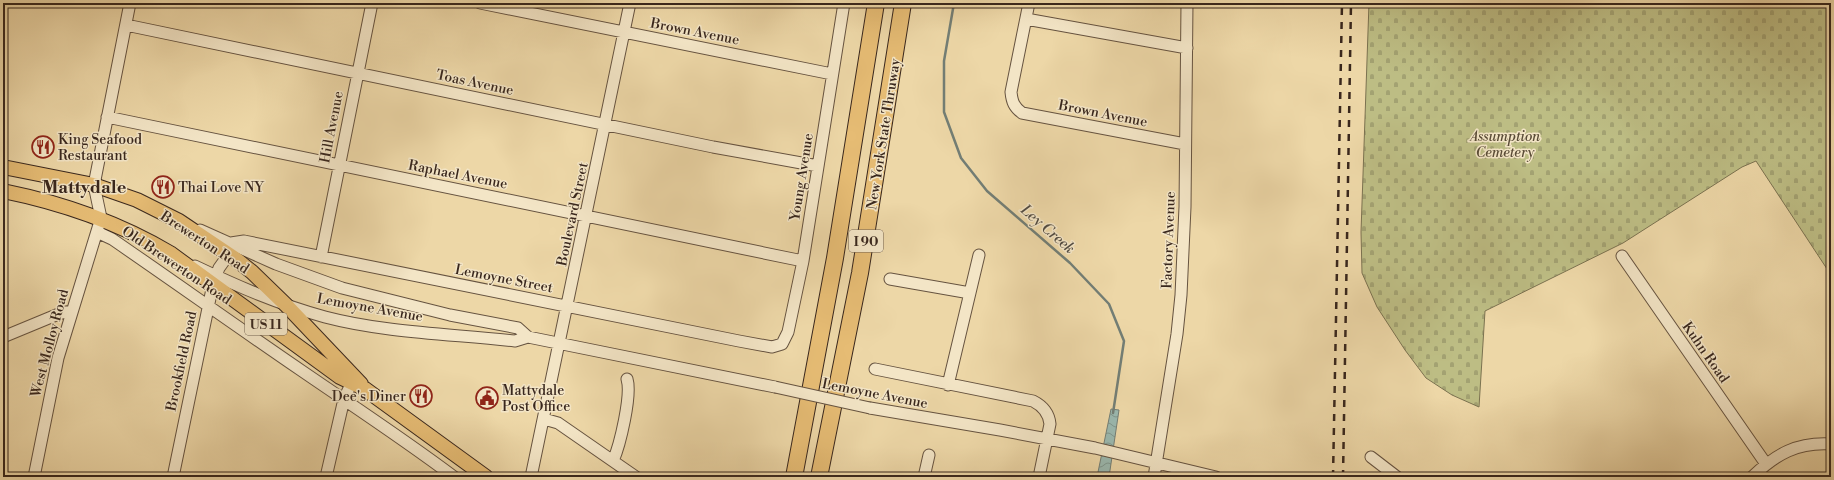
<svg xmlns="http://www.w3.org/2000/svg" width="1834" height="480" viewBox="0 0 1834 480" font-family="'Libre Bodoni',serif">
<defs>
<pattern id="cemetery-stones" width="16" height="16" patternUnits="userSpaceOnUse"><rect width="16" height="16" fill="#bdbd84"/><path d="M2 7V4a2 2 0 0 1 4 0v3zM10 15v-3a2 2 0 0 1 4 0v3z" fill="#a3a272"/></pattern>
<pattern id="water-waves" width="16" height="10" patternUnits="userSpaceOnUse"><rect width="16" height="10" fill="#9ab8af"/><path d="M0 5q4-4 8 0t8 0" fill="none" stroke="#7f968e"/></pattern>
</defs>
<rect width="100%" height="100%" fill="#edd7a7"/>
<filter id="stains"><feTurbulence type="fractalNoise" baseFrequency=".005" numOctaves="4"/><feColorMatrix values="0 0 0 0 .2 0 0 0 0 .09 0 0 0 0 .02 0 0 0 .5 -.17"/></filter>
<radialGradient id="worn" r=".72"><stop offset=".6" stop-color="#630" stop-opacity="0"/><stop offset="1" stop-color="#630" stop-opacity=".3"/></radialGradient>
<path fill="url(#cemetery-stones)" stroke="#7b7250" d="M1369,3H1831V275L1756,161L1742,167L1623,243L1485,311L1479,407L1452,395L1426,378L1405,350L1377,307L1362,273L1361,232Z"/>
<path fill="url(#water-waves)" stroke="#737e75" d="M1111,409L1119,410L1109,477H1097Z"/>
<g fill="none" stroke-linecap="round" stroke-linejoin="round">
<path stroke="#737e75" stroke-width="2.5" d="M954,3L944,61V112L961,158L987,191L1070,263L1109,304L1124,341L1113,413"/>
<g stroke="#665340" stroke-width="13">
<path id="minor" d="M480,3L832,74
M1029,3L1011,92C1012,102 1014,107 1022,113L1185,144
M1026,19L1187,48
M126,25L713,147L818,166
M107,117L803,261
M200,230L276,264L342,288L450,315L518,328L528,337
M97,232L112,239C176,283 239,328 302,371C353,406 405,440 454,477
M231,243L244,241L739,341L772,347L782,344L788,332L803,261L844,3
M1622,256L1766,464
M321,257L372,3
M195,266C239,287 278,304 325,317C386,333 453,334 515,341L528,337L775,387
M890,279L970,293
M3,337L61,313L72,311
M875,369L1033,401C1043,406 1049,414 1050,424L1039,477
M948,385L979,255
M870,408L1000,430L1095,448L1216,477
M544,419L558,423L636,477
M1371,457L1397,477
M613,461C620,445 632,395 627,379
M34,477L58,358L101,218L94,185L130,3
M173,477L213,284L219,268L229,254
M326,477L344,399L352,382
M531,477L630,3
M924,477L929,455
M1154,477L1177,334L1181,295L1185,207L1187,3
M1752,477C1776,454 1797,442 1831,444"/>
</g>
<g stroke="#39271d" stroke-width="16">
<path id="major" d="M3,167L94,185L137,200L179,221L237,260L252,272L286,305L361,384
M3,191C62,203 118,222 170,253L340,377L365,389L486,477"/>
</g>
<g stroke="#39271d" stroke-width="18">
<path id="highway" d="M794,477L835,258L876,3
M819,477L860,273L903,3"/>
</g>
<use href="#minor" stroke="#f3e5c6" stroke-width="11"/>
<use href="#major" stroke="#e6bc74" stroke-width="14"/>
<use href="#highway" stroke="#e6bc74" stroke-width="16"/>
<path stroke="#39271d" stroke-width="2.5" stroke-dasharray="7 7" stroke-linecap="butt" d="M1333,477L1342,3
M1343,477L1351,3"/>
<g stroke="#665340" stroke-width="13" stroke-linecap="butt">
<path id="minor-bridge" d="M775,387L870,408"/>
</g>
<use href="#minor-bridge" stroke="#f3e5c6" stroke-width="11"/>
</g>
<defs>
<g id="restaurant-ring" transform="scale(1.15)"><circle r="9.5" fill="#f3e5c6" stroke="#8f2418" stroke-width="1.5"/><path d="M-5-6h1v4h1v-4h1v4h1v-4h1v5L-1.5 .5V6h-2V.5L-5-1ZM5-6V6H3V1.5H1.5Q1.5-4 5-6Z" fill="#8f2418"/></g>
<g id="civic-ring" transform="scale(1.15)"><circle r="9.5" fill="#f3e5c6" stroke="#8f2418" stroke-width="1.5"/><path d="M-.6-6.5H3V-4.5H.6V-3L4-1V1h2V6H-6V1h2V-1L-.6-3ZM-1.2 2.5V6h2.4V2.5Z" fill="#8f2418"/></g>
</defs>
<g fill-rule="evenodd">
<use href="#restaurant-ring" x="43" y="147"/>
<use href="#restaurant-ring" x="163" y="187"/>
<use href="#restaurant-ring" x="421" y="396"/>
<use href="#civic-ring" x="487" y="398"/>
</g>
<g text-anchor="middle" stroke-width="3" stroke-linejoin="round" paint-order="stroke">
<g fill="#f3e5c6" stroke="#716050" stroke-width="1">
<rect x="849" y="230" width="34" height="22" rx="3"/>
<rect x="245" y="313" width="42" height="22" rx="3"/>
</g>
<g font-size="13" font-weight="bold" fill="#39271d">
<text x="866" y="246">I 90</text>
<text x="266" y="329">US 11</text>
</g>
<g font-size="14" fill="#39271d" stroke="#f3e5c6">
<text transform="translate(695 31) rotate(11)" y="5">Brown Avenue</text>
<text transform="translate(475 82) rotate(12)" y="5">Toas Avenue</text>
<text transform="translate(1103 113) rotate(11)" y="5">Brown Avenue</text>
<text transform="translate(331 127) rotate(-79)" y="5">Hill Avenue</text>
<text transform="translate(883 134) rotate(-81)" y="5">New York State Thruway</text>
<text transform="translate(458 174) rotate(11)" y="5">Raphael Avenue</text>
<text transform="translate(801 177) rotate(-81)" y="5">Young Avenue</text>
<text transform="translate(572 214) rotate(-78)" y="5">Boulevard Street</text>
<text transform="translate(1168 240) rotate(-88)" y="5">Factory Avenue</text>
<text transform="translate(205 242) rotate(33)" y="5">Brewerton Road</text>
<text transform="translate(177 265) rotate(34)" y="5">Old Brewerton Road</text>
<text transform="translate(504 278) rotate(11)" y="5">Lemoyne Street</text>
<text transform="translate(370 307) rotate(10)" y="5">Lemoyne Avenue</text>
<text transform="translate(49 343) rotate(-75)" y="5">West Molloy Road</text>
<text transform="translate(1706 352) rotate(55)" y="5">Kuhn Road</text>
<text transform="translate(181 361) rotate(-78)" y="5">Brookfield Road</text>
<text transform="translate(875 393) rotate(11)" y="5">Lemoyne Avenue</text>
</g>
<g font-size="14" font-style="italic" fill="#5a4c37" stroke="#f3e5c6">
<text x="1505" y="141">Assumption<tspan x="1505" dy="16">Cemetery</tspan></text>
</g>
<g font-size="14" fill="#39271d" stroke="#f3e5c6" text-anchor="start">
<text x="58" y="144">King Seafood<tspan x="58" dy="16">Restaurant</tspan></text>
<text x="178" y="192">Thai Love NY</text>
<text x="502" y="395">Mattydale<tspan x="502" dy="16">Post Office</tspan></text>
<text x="406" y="401" text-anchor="end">Dee's Diner</text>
</g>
<g font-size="15" font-style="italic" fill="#514b42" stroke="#f3e5c6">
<text transform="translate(1048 229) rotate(41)" y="5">Ley Creek</text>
</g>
<g font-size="18" font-weight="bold" fill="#39271d" stroke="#f3e5c6">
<text x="84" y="193">Mattydale</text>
</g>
</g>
<rect width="1834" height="480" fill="none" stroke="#edd7a7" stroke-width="16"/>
<rect x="4" y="4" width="1826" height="472" fill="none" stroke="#39271d" stroke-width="2"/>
<rect x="8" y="8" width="1818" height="464" fill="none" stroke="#39271d"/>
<rect width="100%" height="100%" filter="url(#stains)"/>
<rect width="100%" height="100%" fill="url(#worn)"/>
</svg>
